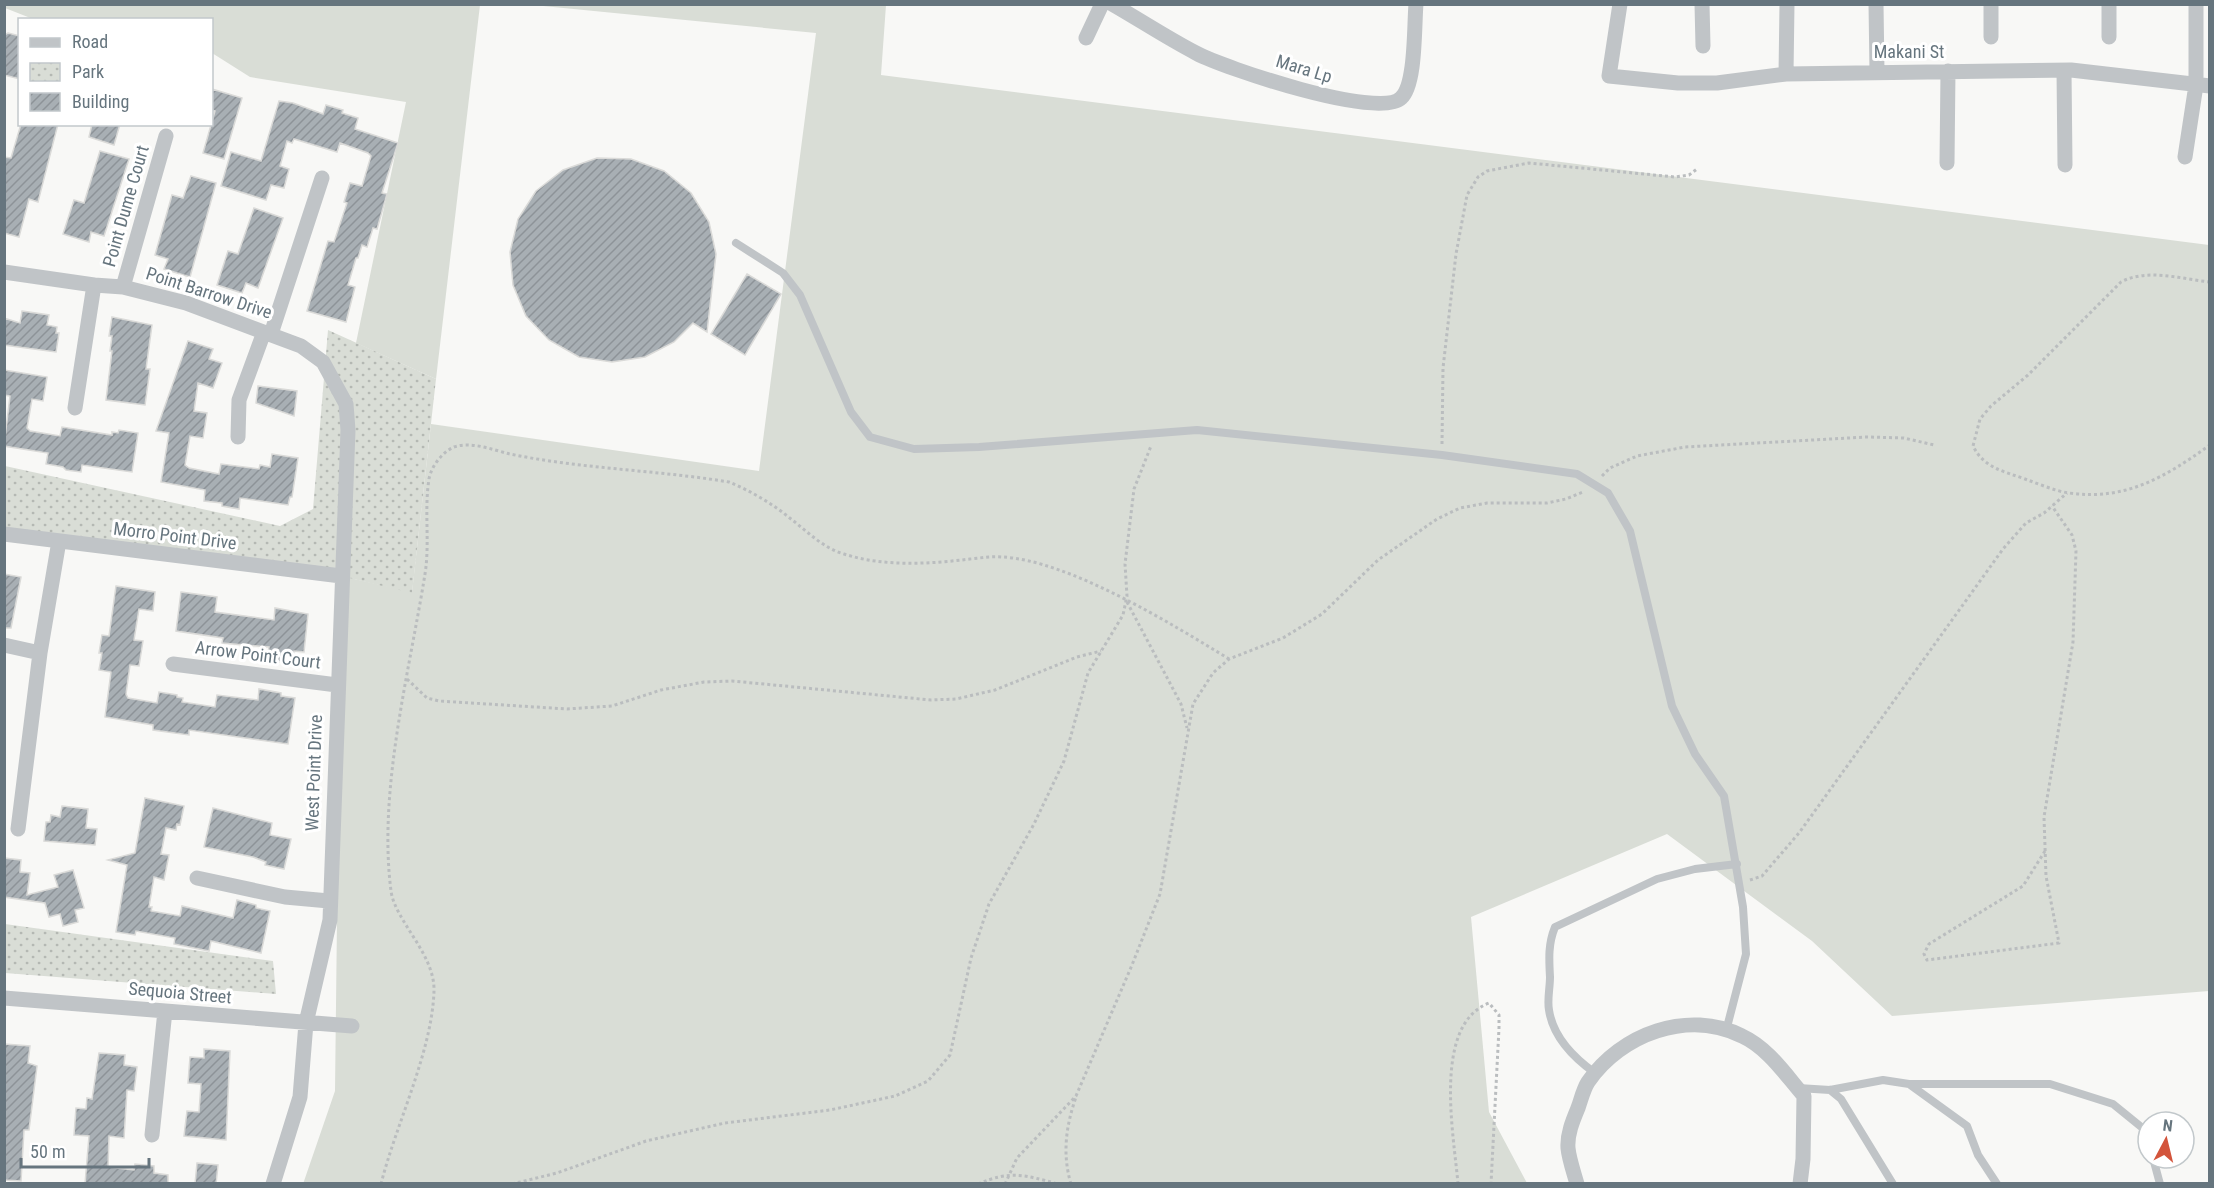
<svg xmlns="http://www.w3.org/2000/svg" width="2214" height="1188" viewBox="0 0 2214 1188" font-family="'Roboto Condensed',sans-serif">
<defs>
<pattern id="park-dots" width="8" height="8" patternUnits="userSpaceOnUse" patternTransform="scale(1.5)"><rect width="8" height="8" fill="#d9ddd6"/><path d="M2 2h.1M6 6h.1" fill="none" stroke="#b4b8b3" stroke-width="1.8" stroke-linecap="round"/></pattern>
<pattern id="building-hatch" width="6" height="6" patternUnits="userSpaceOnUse" patternTransform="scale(1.5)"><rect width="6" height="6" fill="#a8afb4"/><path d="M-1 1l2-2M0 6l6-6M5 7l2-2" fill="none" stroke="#8d9398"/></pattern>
</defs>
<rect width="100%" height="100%" fill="#f8f8f6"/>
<path fill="#d9ddd6" d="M4,5H480L436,379L356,343L406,102L250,77L212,53V20L33,19L5,8Z
M533,5H886L881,75L2209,245V991L1892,1016L1812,941L1667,834L1471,917L1489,1112L1527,1183L303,1184L335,1091L341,576L412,592L431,424L759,471L816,33Z"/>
<path fill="url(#park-dots)" d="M328,330L436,379L412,593L341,576L5,535V466L280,526L313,509Z
M5,924L273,961L276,994L5,973Z"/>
<path fill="url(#building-hatch)" stroke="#dadad8" stroke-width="1.5" d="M8,33L20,36V79L4,75V35Z
M212,89L242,98L224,159L203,153L215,111L212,110Z
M279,101L293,103L323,114L326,105L343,110L342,113L358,118L355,129L398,143L382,193L387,194L377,229L373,228L367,247L362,245L358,258H356L348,285L355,287L346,322L307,311L328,241L334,242L347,203L344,202L350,183L362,186L371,156L368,153L340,143L337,152L294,139L292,143L287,141L280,166L289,169L284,188L271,185L266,200L221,186L231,152L261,161Z
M21,124H58L38,202L29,199L19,237L4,233V157L11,158Z
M92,124H120L114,145L89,137Z
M100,151L129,159L104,236L91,232L89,242L63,234L74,200L84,203Z
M597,158L631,159L664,171L691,193L709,222L716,254L707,332L693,323L674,342L645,357L612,362L579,357L549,340L526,316L513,285L510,252L518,219L536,191L563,170Z
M191,176L216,183L190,277L164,269L168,259L155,255L172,195L183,198Z
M254,208L283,218L258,288L246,283L242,293L217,285L228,251L238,254Z
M747,274L781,294L745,355L711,334Z
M22,311L49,315L47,325L57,327L56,333H59L56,352L4,345V318L20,323Z
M112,317L152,325L146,369H150L145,405L106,400L112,351H110L112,336H109Z
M188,341L213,349L209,359L222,363L213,388L198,383L194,411L207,413L203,438L190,436L185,465L189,468L219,474L221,464L259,469L260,465L270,467L272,454L298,458L292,497H290L288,505L240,498L239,509L222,506V503L204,501L205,490L161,482L169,433L156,431Z
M4,370L47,377L43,401L32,399L27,428L30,431L60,436L62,427L112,435V432L118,433L119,430L138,433L132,472L82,465L81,472L66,470L63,467L46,464L48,453L4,446L10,396L4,395Z
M258,386L297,391L294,416L256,403Z
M4,574L21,577L11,628H4Z
M116,586L155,592L153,611L139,609L134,640L143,641L139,666L130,665L126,694L128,698L157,703L159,692L177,695V697L183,698L182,702L215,707L217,695L258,700L259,689L281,693V696L295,698L288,744L189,730V735L153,730V725L105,717L111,672L99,670L102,653H99L102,635L109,636Z
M181,592L217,597L215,612L274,620L275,608L308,614L304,652L294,651L292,660L286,659V663L267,660L269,647L222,643L223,638L176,631Z
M145,798L184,806L180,825L177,824L176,830L166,828L161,854L169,855L164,880L154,877L149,907H152L151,911L180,916L182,906L233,918L237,900L256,905V908L270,911L261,953L211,941L209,951L174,944L175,938L136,931L135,935L116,932L127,865L108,860L135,853Z
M62,806L88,809L86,828L97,829L95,845L44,841L46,822H50L51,815L60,817Z
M213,808L272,823L270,835L291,839L284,869L265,865L266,862L253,857L204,847Z
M4,858L21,860L20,872L30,873L27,895L58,887L54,875L73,870L84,908L75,910L78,922L63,926L60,914L49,917L45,903L4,897Z
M4,1044L30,1046L28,1063L37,1066L29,1130H24L21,1181L4,1180Z
M204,1049L230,1051L226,1140L184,1136L187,1111L199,1112L201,1084L188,1083L190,1057L204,1058Z
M99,1053L125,1055L124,1065L137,1067L134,1091L127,1090L124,1138L109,1136L108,1167L134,1170L135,1164L154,1166V1173L168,1175V1184H85L89,1136L74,1135L76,1108L86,1109L87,1098L92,1099Z
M197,1163L218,1165L216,1184H195Z"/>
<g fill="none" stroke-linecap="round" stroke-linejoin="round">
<path stroke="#babdbf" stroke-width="3" stroke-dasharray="3 3" stroke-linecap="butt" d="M2210,282C2181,279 2147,268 2121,282L2028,375L1991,406L1980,419L1973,446C1984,468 2003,471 2025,479C2039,484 2055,491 2069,493C2126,501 2165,477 2210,445
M1442,444L1443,368L1456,254L1467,195L1478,177L1487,171L1529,163L1675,177L1689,175L1697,169
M1602,476L1610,468L1637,456L1685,447L1867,437L1904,438L1934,445
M1127,602L1181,704L1187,728
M407,679L427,698L439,701L567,709L612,706L661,690L704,682L732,681L931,700L956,699L995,690L1077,657L1101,651
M2045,851L2023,886L1929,944L1924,954L1927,960L2059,943L2046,876L2044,817L2073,642L2076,551L2072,535L2052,506
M1750,880L1762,876L1799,833L2003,549L2026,523L2044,513L2067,493
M381,1184C396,1124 432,1052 434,991C435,954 395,921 391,891C378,790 409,674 425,574C430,543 424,510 429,479C431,467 442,452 454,447C472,441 493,450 510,454C582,469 657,470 729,482C751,491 773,504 791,519C808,532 823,548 844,554C884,567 929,564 970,559C981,558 991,556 1002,557C1068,560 1172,624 1229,659
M512,1184L557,1173L646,1141L725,1123L830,1110L895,1096L928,1081L950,1055L971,958L989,904L1034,824L1064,761L1088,673L1123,615L1127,596L1125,564L1134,489L1151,446
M978,1184C1011,1170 1024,1175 1058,1184
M1005,1184L1017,1158L1076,1096L1132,965L1160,894L1193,704L1213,673L1229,659L1283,638L1322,614L1378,560L1437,519L1460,508L1487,503H1547L1566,499L1583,492
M1071,1184C1062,1154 1066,1126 1076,1097
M1458,1184C1454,1135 1432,1025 1489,1003L1499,1015V1028L1491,1184"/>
<path stroke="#c0c4c7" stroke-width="8" d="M736,243L783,273L800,295L851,412L870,437L914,449L979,447L1197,430L1442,455L1577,474L1608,493L1630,531L1672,706L1695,754L1724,796L1743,907L1746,954L1726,1031
M1595,1073C1574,1058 1553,1037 1549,1010C1547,1000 1550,988 1550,977C1549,959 1548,944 1555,927L1657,879L1695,869L1737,864
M1909,1084H2050L2113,1104L2145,1130L2148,1141
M1798,1088L1830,1090L1883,1080L1909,1084L1967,1126L1978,1155L1997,1184
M1830,1090L1841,1099L1893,1184
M2153,1158L2160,1184"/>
<path stroke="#c0c4c7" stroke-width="15" d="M1112,4C1140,20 1167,38 1196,53C1224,68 1379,120 1401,98C1416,85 1414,26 1416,4
M1620,4L1609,76L1678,83H1717L1786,74L2071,70L2210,86
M1702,4L1703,46
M1876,4L1877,72
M2109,4V37
M1991,37V4
M1086,38L1102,4
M2064,71L2065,165
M1786,74L1787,4
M2185,157L2196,85V4
M1947,163L1948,71
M4,272L94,285L123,287L186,303L301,346L323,362L346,404L348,430L330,920L306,1023L300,1097L273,1184
M123,287L166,136
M271,334L322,178
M75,408L94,285
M238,437L239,400L264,332
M4,534L341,576
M4,645L40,653
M173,664L337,685
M18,829L40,653L59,541
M197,878L285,897L329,901
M4,998L352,1026
M152,1135L165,1011
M1577,1184C1574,1173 1569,1159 1568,1148C1567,1134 1573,1120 1578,1108C1581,1100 1583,1090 1588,1082C1621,1034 1688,1009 1742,1036C1768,1048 1785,1074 1804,1096L1803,1159L1800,1184"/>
</g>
<g text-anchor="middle" stroke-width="6" stroke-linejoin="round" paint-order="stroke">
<g font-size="18" fill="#66757e" stroke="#fff">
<text x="1909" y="58">Makani St</text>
<text transform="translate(1304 69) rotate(17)" y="6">Mara Lp</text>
<text transform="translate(126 206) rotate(-74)" y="6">Point Dume Court</text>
<text transform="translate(209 293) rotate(18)" y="6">Point Barrow Drive</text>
<text transform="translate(175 536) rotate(7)" y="6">Morro Point Drive</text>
<text transform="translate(258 655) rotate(7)" y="6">Arrow Point Court</text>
<text transform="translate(314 773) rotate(-88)" y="6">West Point Drive</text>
<text transform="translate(180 993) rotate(5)" y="6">Sequoia Street</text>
</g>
</g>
<rect width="2214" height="1188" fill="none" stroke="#66757e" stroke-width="12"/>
<rect x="18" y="18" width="195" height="108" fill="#ffffff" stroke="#c2c8cb" stroke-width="1.5"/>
<rect x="30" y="38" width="30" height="9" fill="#c0c4c7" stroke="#c2c8cb" stroke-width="1.5"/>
<text x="72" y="48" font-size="18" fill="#66757e">Road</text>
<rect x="30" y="63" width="30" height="18" fill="url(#park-dots)" stroke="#c2c8cb" stroke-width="1.5"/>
<text x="72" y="78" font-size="18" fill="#66757e">Park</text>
<rect x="30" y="93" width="30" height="18" fill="url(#building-hatch)" stroke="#c2c8cb" stroke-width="1.5"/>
<text x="72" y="108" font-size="18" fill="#66757e">Building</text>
<g transform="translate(2166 1140) rotate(7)"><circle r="28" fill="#ffffff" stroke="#c2c8cb" stroke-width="1.5"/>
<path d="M0-4.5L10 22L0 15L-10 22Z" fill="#d3543b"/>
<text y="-9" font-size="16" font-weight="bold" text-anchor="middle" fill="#66757e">N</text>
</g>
<path d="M21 1158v9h128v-9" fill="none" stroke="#66757e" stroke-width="3"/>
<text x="30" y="1158" font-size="18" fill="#66757e" stroke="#ffffff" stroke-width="4.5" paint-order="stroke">50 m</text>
</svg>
